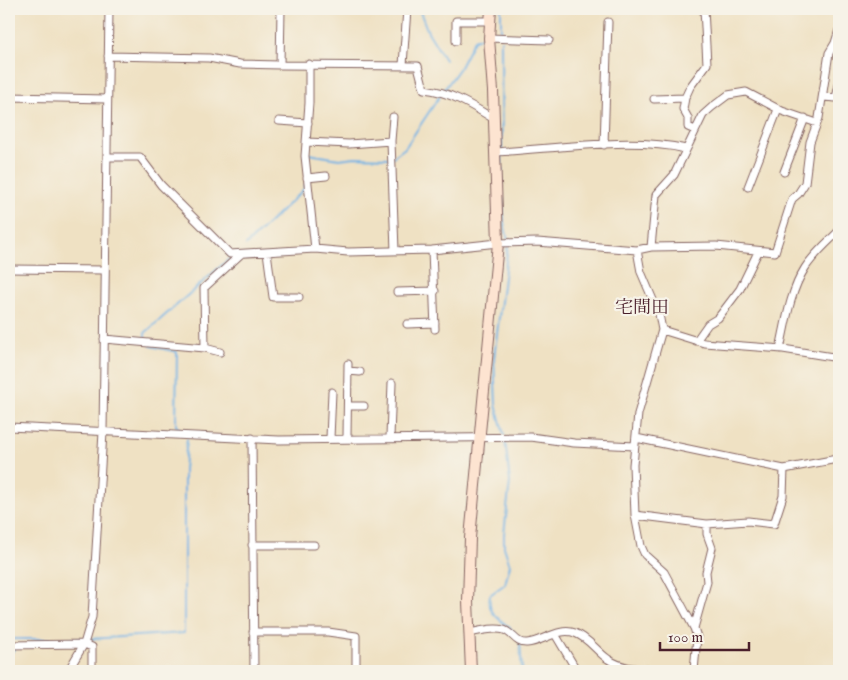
<svg xmlns="http://www.w3.org/2000/svg" width="848" height="680" viewBox="0 0 848 680" font-family="'IM FELL English','Noto Serif JP',serif">
<rect width="100%" height="100%" fill="#f7f3e8"/>
<filter id="ink" filterUnits="userSpaceOnUse"><feTurbulence type="fractalNoise" baseFrequency=".02" numOctaves="2"/><feDisplacementMap in="SourceGraphic" scale="10" xChannelSelector="R" yChannelSelector="G"/><feConvolveMatrix kernelMatrix="1 2 1 2 8 2 1 2 1" color-interpolation-filters="sRGB"/></filter>
<filter id="wash" filterUnits="userSpaceOnUse"><feTurbulence type="fractalNoise" baseFrequency=".0096" numOctaves="4" result="noise"/><feDisplacementMap in="SourceGraphic" scale="20" xChannelSelector="R" yChannelSelector="G"/><feGaussianBlur stdDeviation="1.12" result="paint"/><feColorMatrix in="noise" values="0 0 0 0 0 0 0 0 0 0 0 0 0 0 0 0 0 1.4 0 .05"/><feComposite in="paint" operator="in"/></filter>
<g filter="url(#wash)">
<rect width="100%" height="100%" fill="#efe1c3"/>
<g fill="none" stroke-linecap="round" stroke-linejoin="round">
<path stroke="#71b2e5" stroke-width="2" d="M419,9L428,32L445,60
M501,35V9
M501,40L502,190L504,223L508,240
M444,90L459,69L474,40L485,36
M309,154L339,159L355,157L388,158
M393,157L405,148L441,94
M246,245L304,189L305,185
M145,339V333L230,258
M151,346L177,352L176,426L182,431
M504,435L496,405L494,358L508,245
M505,440L510,482L504,534V547L510,565L505,584L490,595C486,618 505,619 516,635
M9,639H81
M89,639L184,633V469L187,439
M520,644L522,671
M9,656L14,649"/>
</g>
</g>
<g filter="url(#ink)">
<g fill="none" stroke-linecap="round" stroke-linejoin="round">
<g stroke="#846360" stroke-width="9">
<path id="street" d="M489,38L549,40
M456,41V21H490
M108,56L209,58L240,64L280,65L418,66L424,89C451,92 471,105 494,119
M309,64V103L305,156L315,249
M280,65L281,9
M403,65L407,9
M9,97L107,99
M823,97L836,98L839,85
M654,99L685,98
M279,121L308,123
M695,130L688,127V118L683,109L685,98L690,87L707,64L704,9
M391,141L395,251
M307,142L349,144L391,141L393,117
M604,145L608,22
M496,152C553,149 631,136 686,149
M107,157H140L161,185L230,254L315,249L348,252L432,250L498,243L537,242L637,250L651,247L716,246L775,252L792,199L798,194L805,183L810,142L819,118L829,53L835,43L839,30
M784,172L805,118
M307,178L326,176
M748,187L777,112
M651,247L656,195L674,175L703,115L712,107L728,95L746,92L782,111L817,123
M432,250L435,329
M637,250L641,272L659,314L662,330L638,414L633,465L635,515L641,546L645,555L664,572L694,628L697,637L694,671
M267,252L273,297H299
M9,269L105,270
M397,292L435,291
M407,324L435,323
M662,330L704,343L783,349L839,358
M104,339L205,348L204,288L241,254
M696,341L708,324L718,318L740,289L758,252
M205,348L220,352
M780,349C786,322 790,292 805,268C814,254 828,242 839,231
M348,371L360,372
M348,406H364
M9,427L279,440L531,437L574,443L635,446
M347,437L348,364
M390,437L392,383
M252,438L254,671
M330,438L332,392
M636,438L784,469L837,459L839,454
M635,515L707,524L748,521L774,524L783,496L784,469
M252,545H314
M694,628L707,582L706,572L712,548L707,534V524
M253,632H328L356,636V671
M470,633C480,631 494,627 504,630C513,633 516,644 527,643C542,642 559,627 575,633C589,638 597,652 608,659C625,671 646,668 664,671
M555,634L577,671
M9,645L84,644L92,647V671
M68,671L84,644L92,617L103,432L109,9"/>
</g>
<g stroke="#846360" stroke-width="12">
<path id="secondary" d="M471,671L468,601L470,538L498,243L493,91L489,38L491,9"/>
</g>
<use href="#street" stroke="#fff" stroke-width="7"/>
<use href="#secondary" stroke="#fde4d1" stroke-width="10"/>
</g>
</g>
<g text-anchor="middle" stroke-width="4.5" stroke-linejoin="round" paint-order="stroke">
<g font-size="18" fill="#4a1f2b" stroke="#f7f3e8">
<text x="642" y="313">宅間田</text>
</g>
</g>
<rect width="848" height="680" fill="none" stroke="#f7f3e8" stroke-width="30"/>
<path d="M660 642v8h89v-8" fill="none" stroke="#4a1f2b" stroke-width="2.5"/>
<text x="668" y="642" font-size="15" fill="#4a1f2b" stroke="#f7f3e8" stroke-width="4" paint-order="stroke">100 m</text>
</svg>
